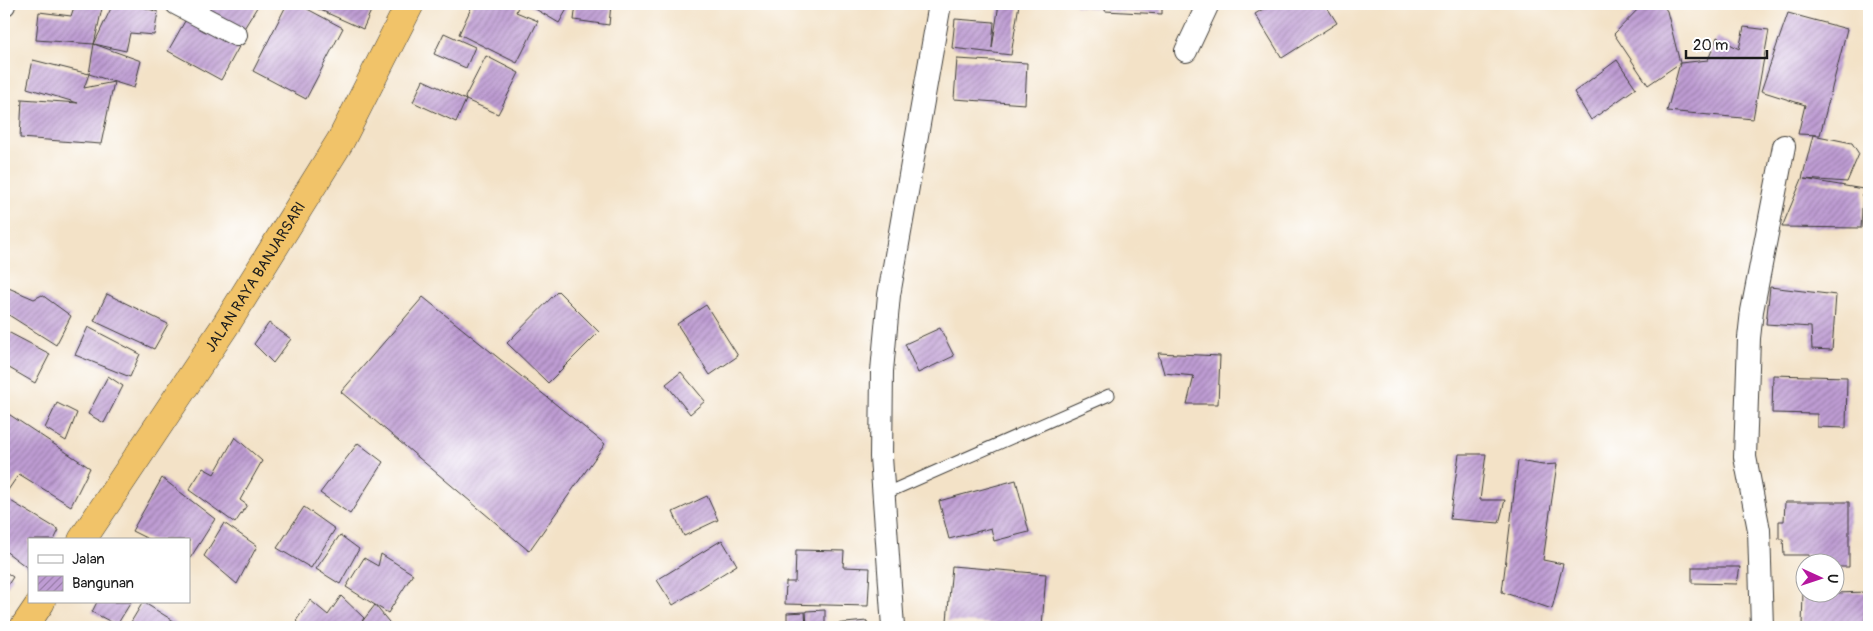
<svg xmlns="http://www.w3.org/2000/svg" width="1873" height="631" viewBox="0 0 1873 631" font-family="Pangolin,sans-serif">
<defs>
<pattern id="building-hatch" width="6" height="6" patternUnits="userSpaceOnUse" patternTransform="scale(1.25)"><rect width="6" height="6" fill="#be9cd3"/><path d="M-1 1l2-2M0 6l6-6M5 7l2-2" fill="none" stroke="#9a7eaa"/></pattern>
</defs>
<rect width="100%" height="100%" fill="#fff"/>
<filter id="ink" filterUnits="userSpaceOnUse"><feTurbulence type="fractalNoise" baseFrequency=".02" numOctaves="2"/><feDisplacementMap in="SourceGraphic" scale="10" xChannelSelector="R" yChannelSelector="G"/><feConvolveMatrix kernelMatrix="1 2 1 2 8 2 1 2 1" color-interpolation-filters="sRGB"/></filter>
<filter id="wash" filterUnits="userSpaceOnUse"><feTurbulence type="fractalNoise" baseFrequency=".0096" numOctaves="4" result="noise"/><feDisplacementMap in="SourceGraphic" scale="20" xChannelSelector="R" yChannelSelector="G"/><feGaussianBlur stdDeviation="1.12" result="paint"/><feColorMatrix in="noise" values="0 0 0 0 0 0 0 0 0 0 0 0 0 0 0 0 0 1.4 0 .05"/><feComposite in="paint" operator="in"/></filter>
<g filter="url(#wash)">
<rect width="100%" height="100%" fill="#f3e2c7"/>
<g id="blocks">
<path fill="url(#building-hatch)" d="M75,4H103L94,44L113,4H133L158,12L154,35L130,33L126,51L94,44L141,61L134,88L89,74L94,44L36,40L39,12L71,16Z
M196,4H259L240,35Z
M287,4H298L343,28L306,99L253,71Z
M307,4H374L363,29Z
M473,4H519L516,12L538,21L517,63L459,34Z
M527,4H570L559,23Z
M576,4H611L609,25L574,20Z
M999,4H1019L1011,55L952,48L955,19L994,22L992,48Z
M1075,4H1100V9L1075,6Z
M1106,4H1162V14L1105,11Z
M1271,4H1325L1337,23L1282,58L1255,14Z
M1643,4H1662L1667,11L1680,63L1648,85L1614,34Z
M1788,13L1847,29L1820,135L1798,134L1805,105L1761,91Z
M189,14L241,43L221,80L168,51Z
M1744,27L1769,30L1753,119L1667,111L1680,63L1708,60L1717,37L1739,49Z
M444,33L475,47L466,68L434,54Z
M486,56L519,73L498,114L466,100L465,97Z
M957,59L1027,63L1025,104L954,99Z
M33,60L89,74L84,88L114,82L101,144L20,138L22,99L78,103L27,88Z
M1617,60L1636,88L1591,120L1574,92Z
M423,80L466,100L456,122L413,102Z
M1813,135L1852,143L1859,154L1847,182L1804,179L1863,189L1861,228L1782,227L1802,179Z
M4,286L34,299L42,295L71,316L56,345L4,312Z
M1770,287L1836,295L1832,350L1812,349L1811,327L1766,324Z
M558,291L599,332L548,383L507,343Z
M107,294L168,324L154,349L94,321Z
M423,297L605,444L529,551L341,392Z
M706,305L738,356L710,375L677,324Z
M269,323L291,339L273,363L254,344Z
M88,327L140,354L130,377L75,355Z
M940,328L954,356L918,373L905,344Z
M8,332L50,354L35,383L4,365V337Z
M1158,353L1220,356L1218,404H1187L1194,376L1164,373Z
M681,372L705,401L690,414L666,384Z
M1773,375L1847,377L1846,428L1817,427V414L1772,413Z
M108,376L123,386L104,423L88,414Z
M57,403L77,413L66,441L45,428Z
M4,411L90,468L71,506L19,474L4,496Z
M235,437L262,461L240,500L247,505L235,523L189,490L203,468L214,474Z
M358,443L383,462L350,514L320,493Z
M1459,454H1486L1480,500H1505L1499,523L1450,519Z
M1518,461L1543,465L1557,464L1543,560L1563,564L1552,609L1502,592Z
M162,478L215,519L189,560V540H150L132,531Z
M1016,480L1029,532L994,541L991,528L949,539L939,501Z
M707,496L718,520L684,536L673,512Z
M4,497L59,530L54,540H29V569L4,550Z
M1785,502H1849V567H1836V564H1810L1809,555H1784L1783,539H1779V521H1784Z
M304,507L335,529L311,568L277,548Z
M224,523L257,546L237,584L204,556Z
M340,535L359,549L340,584L316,569Z
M722,540L737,565L673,605L657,580Z
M796,550L844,551L843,567L870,568L868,606L785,604L786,582H795Z
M381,554L413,574L388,613L346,587L364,558L378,566Z
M952,566L1046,574L1042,627L947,621Z
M1692,567H1740L1737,584L1692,583Z
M4,571L13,577L4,591Z
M1803,591H1806V594L1866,592L1865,627H1802Z
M341,596L364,618L361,623L375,605L393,627H302L296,621L310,600L328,615Z
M97,602H131L117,625L92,612Z
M143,602L177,623L175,627H128Z
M825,610V627H807L806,611Z
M805,612L806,627H787V613Z
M867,621L868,627H834V624Z"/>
</g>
</g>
<g filter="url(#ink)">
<use href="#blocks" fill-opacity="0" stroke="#3c3a36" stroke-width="1"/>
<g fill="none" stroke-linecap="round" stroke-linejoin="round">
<g stroke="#3c3a36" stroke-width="13">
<path id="service" d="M884,494L1109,395"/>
</g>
<g stroke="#3c3a36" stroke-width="24">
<path id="minor" d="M177,4L236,35
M4,5V4
M1186,51L1208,4
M893,627L881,457L882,371L889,295L940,4
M1762,627L1759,530L1745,457L1749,338L1752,311L1784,146"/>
</g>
<g stroke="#3c3a36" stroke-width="29">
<g id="trunk">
<path id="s1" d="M82,540L227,323L341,140L410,4"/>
<path d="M24,627L41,602"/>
</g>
</g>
<use href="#service" stroke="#fff" stroke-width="11"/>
<use href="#minor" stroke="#fff" stroke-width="22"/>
<use href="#trunk" stroke="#f1c369" stroke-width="28"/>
</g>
</g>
<g text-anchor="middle" stroke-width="5" stroke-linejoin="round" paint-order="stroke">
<g font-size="15" fill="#1c1c1c" stroke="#fff">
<text dy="5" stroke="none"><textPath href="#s1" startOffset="315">JALAN RAYA BANJARSARI</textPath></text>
</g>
</g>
<rect width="1873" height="631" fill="none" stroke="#fff" stroke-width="20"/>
<rect x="28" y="538" width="162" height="65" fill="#ffffff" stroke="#a4a4a4"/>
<rect x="38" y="555" width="25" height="8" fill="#ffffff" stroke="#a4a4a4"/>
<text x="72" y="564" font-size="15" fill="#1c1c1c">Jalan</text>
<rect x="38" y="576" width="25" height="15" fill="url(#building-hatch)" stroke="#a4a4a4"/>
<text x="72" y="588" font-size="15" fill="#1c1c1c">Bangunan</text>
<g transform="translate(1820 578) rotate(93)"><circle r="24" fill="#ffffff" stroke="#a4a4a4"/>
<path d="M0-4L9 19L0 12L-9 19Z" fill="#b5179e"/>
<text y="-8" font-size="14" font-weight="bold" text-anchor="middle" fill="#1c1c1c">U</text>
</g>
<path d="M1686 50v8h81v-8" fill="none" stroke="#1c1c1c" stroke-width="2.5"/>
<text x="1693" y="50" font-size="15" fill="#1c1c1c" stroke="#ffffff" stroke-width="4" paint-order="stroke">20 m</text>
</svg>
